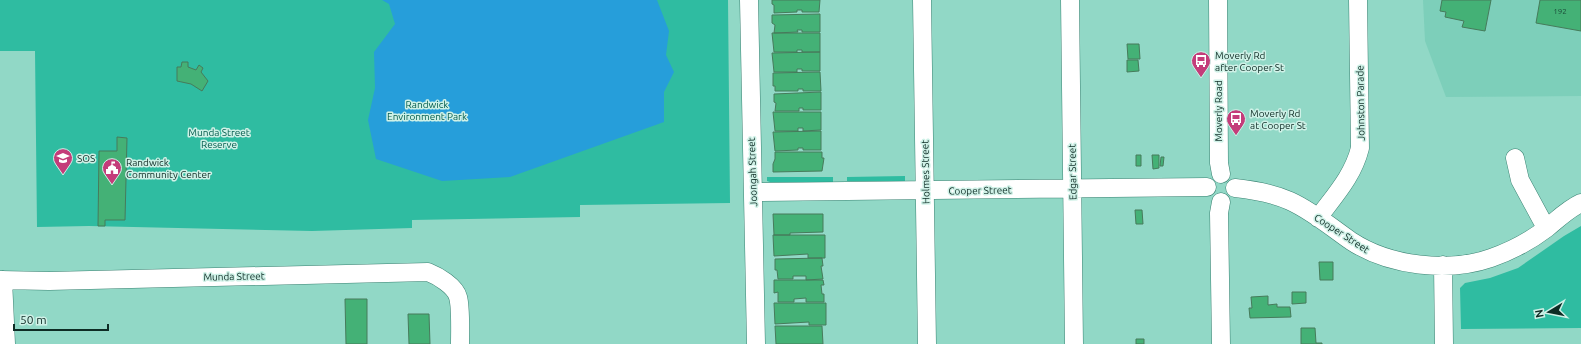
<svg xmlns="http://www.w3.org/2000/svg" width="1581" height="344" viewBox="0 0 1581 344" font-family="Ubuntu,sans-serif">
<rect width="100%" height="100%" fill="#91d8c6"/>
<path fill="#7dcfba" d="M1423,0H1581V96L1446,97L1425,41Z"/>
<path fill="#2fbca1" d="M0,0H728L730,203L580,205V217L412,220V228L312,231L89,226L37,227L35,51H0Z
M905,176V181H847V177Z
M767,177H833V182H770L767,181Z
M1581,226V328L1461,329L1460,288L1465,283L1490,278L1518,268L1564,236Z"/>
<path fill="#269eda" d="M382,0H657L669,31L666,55L674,72L664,92V122L510,177L442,181L376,159L368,120L375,88L374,52L395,24L389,4Z"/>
<path fill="#44b176" stroke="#467b5b" d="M772,0H820L819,12H802V10H797V12L774,13V5L772,4Z
M1442,0H1491L1485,31L1462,27L1464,21L1445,17L1446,12L1440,11Z
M1540,0H1581V31L1536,23Z
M820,14V32H802V30H797L798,32L774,33L775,25L772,23V15Z
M772,33H820V52H802V50H797V52H774Z
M1127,44H1139L1140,59H1128Z
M820,52V71H802V69H797V72H774L772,53Z
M1127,60H1138L1139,71L1127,72Z
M182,62H188V67L196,70L199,65L203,68L201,72L208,81L202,91L191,84L177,81V67H181Z
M820,72L821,91H803V89H798V91H775V86H773V73Z
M821,92V110H803V108H799V111H775L776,103L774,102V94Z
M773,112H821V130L803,131V128H798V131H775Z
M821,131V150H803V148H798V150L775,151L773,132Z
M117,137L127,138L125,220H105V226H98L99,151H117Z
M775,152H822V158H824L822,171L773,172V164L775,159Z
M1136,155H1141V166H1136Z
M1152,155H1159V168L1153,169Z
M1161,157H1164L1163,166H1160Z
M1135,210H1142L1143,224H1136Z
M773,214H823V232L790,233V235H774Z
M773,235H825V258H808V254L774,256Z
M822,258L823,266H821L823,279L806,280V276H793V279H778L777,270H775V259Z
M1319,262H1333V280H1320Z
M774,280H823L824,285H821L822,294H824V302H806V298L794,299V302H778V292L774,293Z
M1292,292H1306V303L1292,304Z
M1268,296V305L1277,304V307H1290L1291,317L1250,318L1249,308H1252L1251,297Z
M345,299H367V344H346Z
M774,303H826V325H809V322L775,324Z
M408,314H429L430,344H409Z
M775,326H822L823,344H776Z
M1301,328H1315L1316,343H1322V344H1301Z
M1136,339H1144V344H1136Z"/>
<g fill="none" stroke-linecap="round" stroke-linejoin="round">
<g stroke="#3a8272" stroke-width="19">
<path id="minor" d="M749,0L756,344
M922,0L927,344
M1070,0L1074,344
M1218,0L1219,163L1221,174
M1515,158L1520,180L1546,228
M1235,188C1254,190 1272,193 1290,201C1312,211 1331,227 1351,241C1389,266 1448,273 1491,258C1511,251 1530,241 1547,228C1558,219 1568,209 1581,203
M753,192L1207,187
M1318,218C1335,195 1353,176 1360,148L1358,0
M1443,265L1444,344
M0,280L49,281L428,272C438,276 455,286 458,297C461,307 460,332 460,344
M3,280L6,344
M1221,344L1219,213L1221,202"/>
</g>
<use href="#minor" stroke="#fff" stroke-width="18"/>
</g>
<defs>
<g id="bus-pin" transform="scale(1)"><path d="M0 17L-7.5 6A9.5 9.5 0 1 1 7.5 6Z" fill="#c43c7a" stroke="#cff1e7"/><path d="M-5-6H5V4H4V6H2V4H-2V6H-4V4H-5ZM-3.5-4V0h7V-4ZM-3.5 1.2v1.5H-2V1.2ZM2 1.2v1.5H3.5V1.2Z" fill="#fff"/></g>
<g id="school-pin" transform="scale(1)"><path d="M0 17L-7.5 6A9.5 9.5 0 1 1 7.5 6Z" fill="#c43c7a" stroke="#cff1e7"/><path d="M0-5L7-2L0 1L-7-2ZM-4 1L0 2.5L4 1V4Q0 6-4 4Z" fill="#fff"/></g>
<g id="civic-pin" transform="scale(1)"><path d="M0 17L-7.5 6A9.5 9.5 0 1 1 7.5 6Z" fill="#c43c7a" stroke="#cff1e7"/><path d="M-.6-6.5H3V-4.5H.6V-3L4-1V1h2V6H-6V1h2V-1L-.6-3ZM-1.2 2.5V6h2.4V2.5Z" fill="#fff"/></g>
</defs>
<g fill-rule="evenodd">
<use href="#bus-pin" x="1201" y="61"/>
<use href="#bus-pin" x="1236" y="119"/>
<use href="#school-pin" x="63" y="158"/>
<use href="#civic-pin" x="112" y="168"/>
</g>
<g text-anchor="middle" stroke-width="3" stroke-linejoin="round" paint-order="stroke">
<g font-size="8" fill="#1c4d39">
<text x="1560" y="14">192</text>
</g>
<g font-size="10" fill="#0e2c25" stroke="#cff1e7" text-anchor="start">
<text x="1215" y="59">Moverly Rd<tspan x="1215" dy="12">after Cooper St</tspan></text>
<text x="1250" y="117">Moverly Rd<tspan x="1250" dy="12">at Cooper St</tspan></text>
<text x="77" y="162">SOS</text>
<text x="126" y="166">Randwick<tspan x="126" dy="12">Community Center</tspan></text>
</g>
<g font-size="10" fill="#0e2c25" stroke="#cff1e7">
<text transform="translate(1360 103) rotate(-91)" y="4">Johnston Parade</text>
<text transform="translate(1218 111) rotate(-90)" y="4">Moverly Road</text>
<text transform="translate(752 172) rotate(-92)" y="4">Joongah Street</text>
<text transform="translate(925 172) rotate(-91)" y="4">Holmes Street</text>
<text transform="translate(1072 172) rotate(-91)" y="4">Edgar Street</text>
<text transform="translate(980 190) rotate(-1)" y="4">Cooper Street</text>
<text transform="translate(1342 233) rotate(33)" y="4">Cooper Street</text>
<text transform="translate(234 276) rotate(-1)" y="4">Munda Street</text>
</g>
<g font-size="10" fill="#035c4d" stroke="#cff1e7">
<text x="427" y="108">Randwick<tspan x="427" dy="12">Environment Park</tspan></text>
<text x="219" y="136">Munda Street<tspan x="219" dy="12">Reserve</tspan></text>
</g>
</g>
<g transform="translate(1549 312) rotate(260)" stroke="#cff1e7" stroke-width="3" paint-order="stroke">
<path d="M0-3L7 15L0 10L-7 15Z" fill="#0e2c25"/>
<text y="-6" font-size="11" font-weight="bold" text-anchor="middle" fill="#0e2c25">N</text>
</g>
<path d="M14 324v6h94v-6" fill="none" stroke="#0e2c25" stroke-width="2"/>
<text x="20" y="324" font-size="12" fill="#0e2c25" stroke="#cff1e7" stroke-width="3" paint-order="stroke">50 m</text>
</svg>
